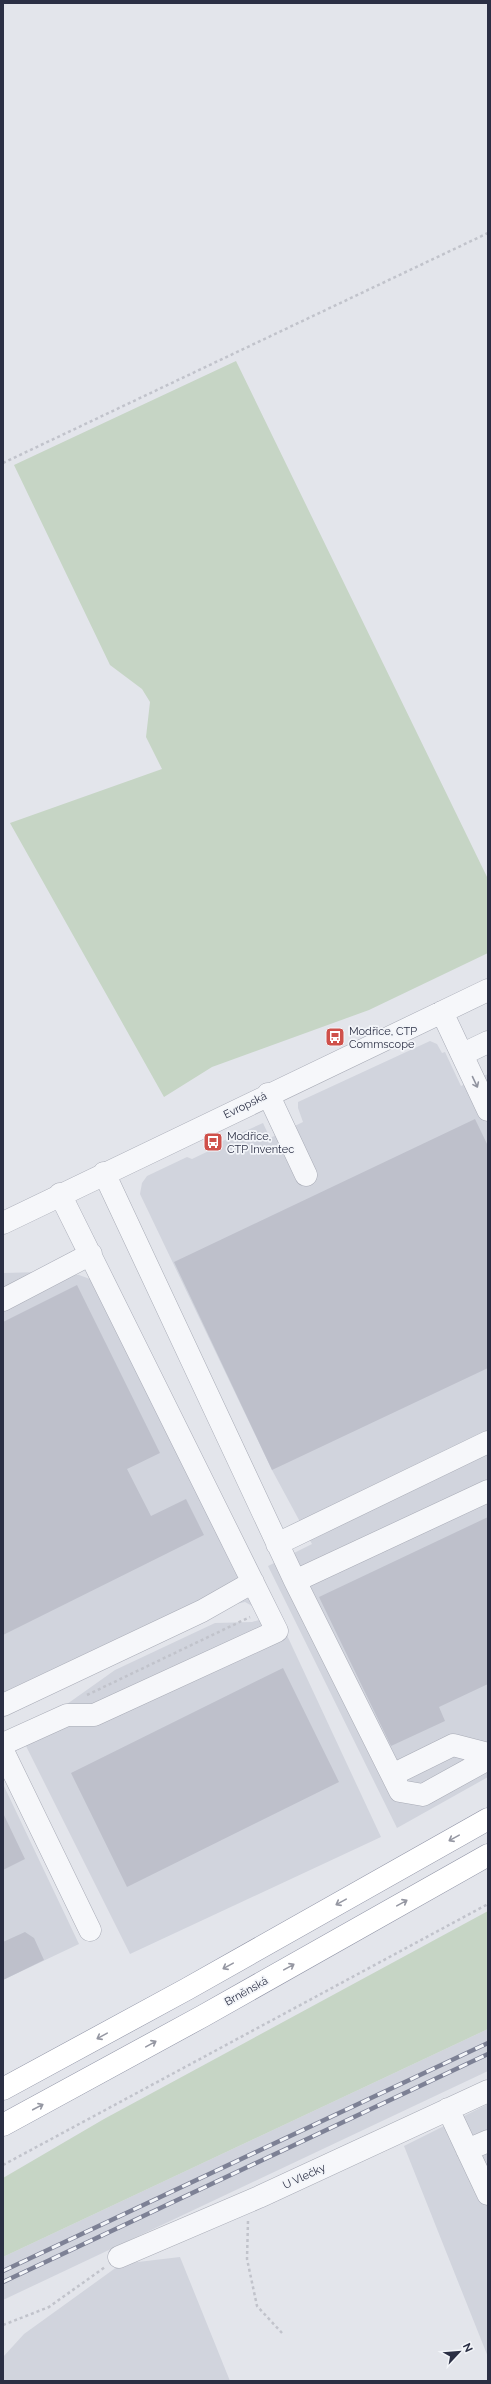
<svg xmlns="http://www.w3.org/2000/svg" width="491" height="2384" viewBox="0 0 491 2384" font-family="Raleway,sans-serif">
<rect width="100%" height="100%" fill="#e3e5eb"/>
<path fill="#d1d4dd" d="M430,1041L437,1044L442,1053L445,1052L461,1086L488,1074V1777L397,1828L268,1566L312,1544L272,1470L140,1194L142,1183L147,1176L187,1157L192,1159L215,1148L216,1144L263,1123L270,1138L303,1122L298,1108V1102Z
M42,1272L79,1275L90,1279L258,1607L271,1601L381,1837L130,1954L25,1744L60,1709L115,1670L215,1623L252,1622L259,1620V1617L256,1608L245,1602L232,1605L3,1718V1273Z
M3,1784L79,1944L3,1980Z
M488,2029V2071L3,2300V2257Z
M488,2104V2357L404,2146Z
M180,2257L230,2381H3V2357L24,2334L121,2264Z"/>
<path fill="#c6d5c5" d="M236,361L488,879V953L369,1010L212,1067L164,1097L10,823L162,769L146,737L150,702L142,689L110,665L14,465Z
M488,1911V2029L3,2257V2178L104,2119Z"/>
<path fill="#bec0cb" d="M475,1119L488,1146V1368L272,1470L174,1262Z
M77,1285L160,1453L127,1469L151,1516L186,1499L204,1535L3,1635V1322Z
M488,1517V1684L439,1707L445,1721L391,1746L319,1597Z
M283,1668L339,1782L127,1887L71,1773Z
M3,1813L25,1859L3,1870Z
M25,1932L34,1938L44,1960L3,1980V1942Z"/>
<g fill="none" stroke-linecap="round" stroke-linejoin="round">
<g stroke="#a8abb6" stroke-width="23">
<path id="minor" d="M442,1012L488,1110
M463,1054L488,1042
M268,1094L306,1175
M104,1173L295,1581L488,1491
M3,1223L488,990
M3,1300L91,1254
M277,1544L488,1442
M295,1581L400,1791L423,1795L488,1759
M3,1705L202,1611L253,1582
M3,1744L67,1715H94L277,1631L60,1194
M3,1751L90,1930
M392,1775L453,1745L488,1754
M448,2109L488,2194
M467,2150L488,2141
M119,2257L259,2197L488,2091"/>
</g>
<g stroke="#8b8fa2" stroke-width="23">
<path id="highway" d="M3,2089L187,1989L488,1819
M3,2125L203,2016L488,1855"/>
</g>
<path stroke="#c1c3cb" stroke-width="2.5" stroke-dasharray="3 3" stroke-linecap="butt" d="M3,463L488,233
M87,1695L250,1617
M3,2165L488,1904
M248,2221L247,2259L257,2306L282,2333
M3,2325L49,2307L105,2267"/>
<use href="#minor" stroke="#f6f7fa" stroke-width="22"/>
<use href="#highway" stroke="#fff" stroke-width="22"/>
<g stroke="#7d8195" stroke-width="4.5">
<path id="rail" d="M3,2271L488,2043
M3,2282L488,2054"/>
</g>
<use href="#rail" stroke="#f3f5f9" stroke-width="3" stroke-dasharray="9" stroke-linecap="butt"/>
</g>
<defs><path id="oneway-shaft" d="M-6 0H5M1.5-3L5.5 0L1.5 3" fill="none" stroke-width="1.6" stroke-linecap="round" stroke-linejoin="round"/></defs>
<use stroke="#90939f" href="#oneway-shaft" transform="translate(475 1082) rotate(65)"/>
<g stroke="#9597a2">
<use href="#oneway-shaft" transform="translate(454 1838) rotate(151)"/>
<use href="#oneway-shaft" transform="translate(341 1902) rotate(151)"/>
<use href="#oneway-shaft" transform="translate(402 1903) rotate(-29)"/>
<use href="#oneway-shaft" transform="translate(228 1966) rotate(151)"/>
<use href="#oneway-shaft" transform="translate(289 1967) rotate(-29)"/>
<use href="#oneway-shaft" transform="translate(102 2036) rotate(151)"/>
<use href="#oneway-shaft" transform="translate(151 2044) rotate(-29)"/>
<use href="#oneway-shaft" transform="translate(38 2107) rotate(-28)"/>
</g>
<defs>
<g id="bus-square" transform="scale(1)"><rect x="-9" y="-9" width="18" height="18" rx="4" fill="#cf504a" stroke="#f3f5f9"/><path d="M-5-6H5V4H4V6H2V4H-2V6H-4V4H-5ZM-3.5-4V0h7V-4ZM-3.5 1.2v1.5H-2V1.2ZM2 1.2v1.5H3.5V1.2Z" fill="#fff"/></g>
</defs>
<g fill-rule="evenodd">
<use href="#bus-square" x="335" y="1037"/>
<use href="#bus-square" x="213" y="1142"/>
</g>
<g text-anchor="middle" stroke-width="3.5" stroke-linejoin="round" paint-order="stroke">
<g font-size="11" fill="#2b2f44" stroke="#f3f5f9" text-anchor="start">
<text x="349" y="1035">Modřice, CTP<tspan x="349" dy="13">Commscope</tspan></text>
<text x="227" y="1140">Modřice,<tspan x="227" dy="13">CTP Inventec</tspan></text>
</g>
<g font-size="11" fill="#2b2f44" stroke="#f3f5f9">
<text transform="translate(245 1105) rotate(-26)" y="4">Evropská</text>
<text transform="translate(246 1991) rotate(-29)" y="4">Brněnská</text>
<text transform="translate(304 2176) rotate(-25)" y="4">U Vlečky</text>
</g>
</g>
<rect width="491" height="2384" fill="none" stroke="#2b2f44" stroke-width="8"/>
<g transform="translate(459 2352) rotate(64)" stroke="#f3f5f9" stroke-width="3" paint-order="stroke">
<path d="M0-3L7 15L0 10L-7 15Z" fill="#2b2f44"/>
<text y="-6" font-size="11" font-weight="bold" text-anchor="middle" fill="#2b2f44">N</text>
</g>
</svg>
